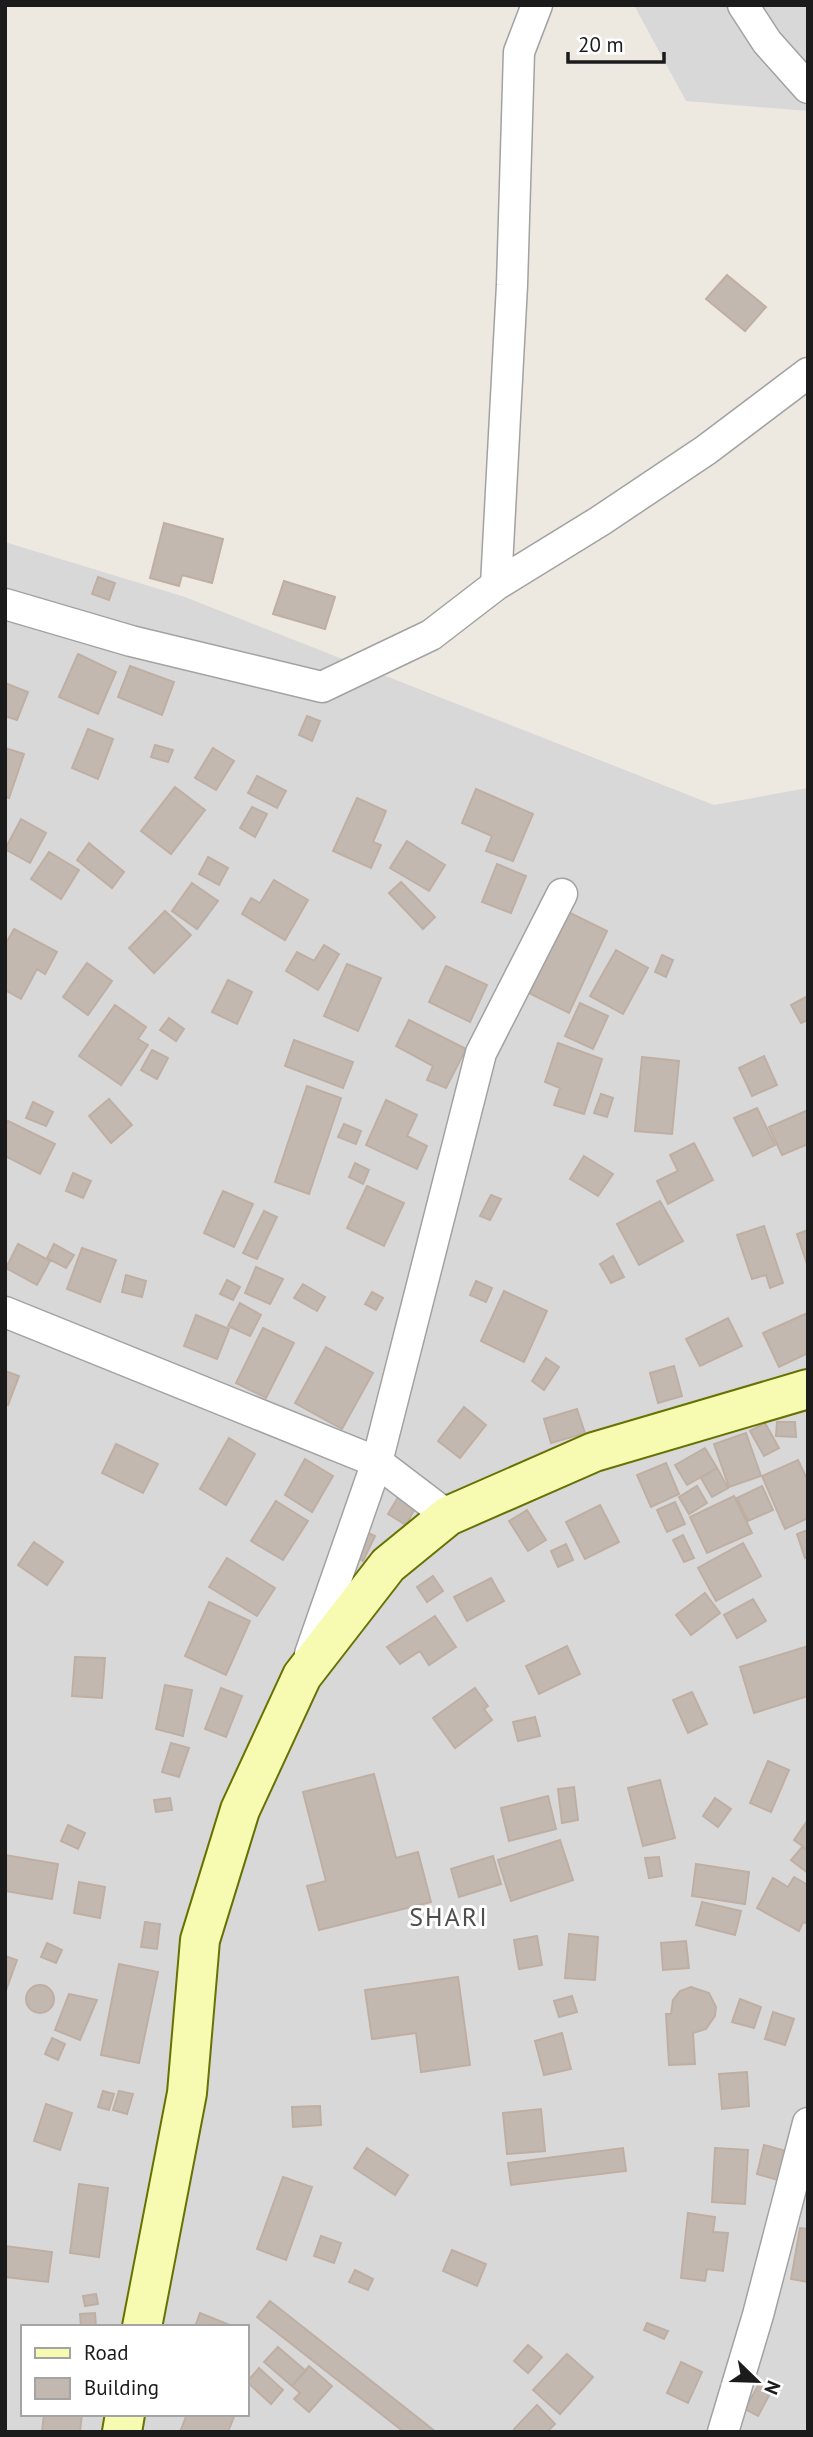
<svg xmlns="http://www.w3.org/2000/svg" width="813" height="2437" viewBox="0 0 813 2437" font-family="'PT Sans',sans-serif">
<rect width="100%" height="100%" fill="#ede9e0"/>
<path fill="#d9d8d8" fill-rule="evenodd" d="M634,5H808V111L686,101Z
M5,542L185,597L714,805L808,788V2432H5ZM23,2327H247V2414H23Z"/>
<path fill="#c2b8b0" stroke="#bfafa3" stroke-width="2" d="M727,275L766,307L745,331L706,299Z
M164,523L223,539L212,583L182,575L179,586L150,578Z
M98,577L115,583L109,600L92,594Z
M284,581L335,597L325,629L273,614Z
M78,654L116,672L98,714L59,697Z
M130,666L174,682L162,715L118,697Z
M5,683L28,692L17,720L5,716Z
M307,716L320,721L312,741L299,735Z
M88,729L113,739L98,779L72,768Z
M155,745L173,750L168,762L151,757Z
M5,748L24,754L9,798L5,797Z
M213,748L234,761L216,790L195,778Z
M257,776L286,791L277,808L248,793Z
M175,787L205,810L171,854L141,831Z
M476,789L533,814L513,861L486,851L492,836L462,823Z
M357,798L386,811L373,842L381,845L371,868L333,851Z
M252,807L267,814L255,837L240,828Z
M21,819L46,833L30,863L5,849Z
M407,841L445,865L429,891L390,868Z
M89,843L124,872L112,888L77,860Z
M49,852L79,870L61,899L31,879Z
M208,857L228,868L219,885L199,874Z
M497,864L526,876L511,913L482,902Z
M274,880L308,900L285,940L242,914L251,898L260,903Z
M401,882L435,917L423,929L389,893Z
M192,883L218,901L197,929L172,911Z
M165,911L191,935L154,973L129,948Z
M568,912L607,931L569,1013L529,993Z
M14,929L57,952L45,974L37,969L21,999L5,990V945Z
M324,945L339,954L318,990L286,971L297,952L314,961Z
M616,950L648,968L623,1014L590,996Z
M662,955L673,960L666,977L655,972Z
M87,963L112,981L88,1015L63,997Z
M347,964L381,978L358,1031L324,1016Z
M446,966L487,985L470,1022L429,1002Z
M228,980L252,992L237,1024L212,1012Z
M808,996V1020L801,1023L791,1005Z
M580,1003L608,1016L593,1049L565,1036Z
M115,1005L146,1027L138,1039L148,1045L121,1085L79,1056Z
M169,1018L184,1029L176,1041L160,1030Z
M409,1020L466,1049L446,1088L427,1080L433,1066L396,1046Z
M294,1040L353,1062L343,1088L285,1066Z
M558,1043L602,1059L584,1114L554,1105L560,1088L545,1082Z
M152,1050L168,1058L157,1079L141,1070Z
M764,1056L777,1085L752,1096L739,1068Z
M642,1057L679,1061L672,1134L635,1131Z
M307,1086L341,1098L309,1194L275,1182Z
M601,1094L613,1098L607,1117L594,1113Z
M109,1099L132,1125L111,1143L89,1116Z
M386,1100L417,1115L407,1136L427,1146L417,1169L366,1145Z
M33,1102L53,1112L46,1126L26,1118Z
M757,1108L775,1145L753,1156L734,1118Z
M808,1110V1144L782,1155L769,1127Z
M8,1121L55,1144L40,1174L5,1156V1127Z
M344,1124L361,1131L356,1144L338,1137Z
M694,1143L713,1180L668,1204L657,1181L678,1171L670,1155Z
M584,1156L613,1174L598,1196L570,1179Z
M355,1163L369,1170L363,1184L349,1177Z
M73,1173L91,1181L83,1198L66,1191Z
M367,1186L404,1203L384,1246L347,1228Z
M223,1191L253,1204L234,1247L204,1233Z
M491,1195L501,1199L490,1220L480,1216Z
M660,1201L683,1241L639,1265L617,1224Z
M264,1211L277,1217L257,1259L243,1253Z
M764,1226L783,1283L770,1288L766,1275L752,1279L737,1235Z
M808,1230V1267L797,1234Z
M18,1244L50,1261L37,1285L6,1268Z
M54,1244L74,1255L66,1268L47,1258Z
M82,1248L116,1260L100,1302L67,1289Z
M613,1256L624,1277L611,1283L600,1264Z
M256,1267L283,1279L270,1304L245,1293Z
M126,1275L146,1281L142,1297L122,1292Z
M227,1280L240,1287L233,1300L220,1294Z
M476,1281L492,1288L486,1302L470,1295Z
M303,1284L325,1297L317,1311L294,1298Z
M504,1291L547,1311L524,1362L481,1341Z
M372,1292L383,1298L376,1310L365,1304Z
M240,1303L261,1315L250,1336L228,1326Z
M805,1314L808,1319V1353L779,1367L763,1333Z
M196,1315L229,1329L217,1359L184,1346Z
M728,1318L742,1346L700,1366L686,1339Z
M263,1328L294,1343L266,1398L236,1383Z
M326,1347L373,1373L342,1429L295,1403Z
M546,1358L559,1367L544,1390L532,1381Z
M674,1366L682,1396L658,1403L650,1373Z
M5,1371L19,1376L8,1405L5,1403Z
M464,1407L486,1425L460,1458L438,1441Z
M577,1409L585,1433L551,1443L544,1419Z
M777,1422H795L796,1437L776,1436Z
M765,1423L779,1448L764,1456L750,1431Z
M746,1433L761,1476L729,1487L714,1444Z
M229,1438L255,1454L226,1505L200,1489Z
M116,1444L158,1464L143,1493L102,1473Z
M705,1448L717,1468L687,1485L675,1465Z
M305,1459L333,1476L312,1512L285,1495Z
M798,1460L808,1481V1518L785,1529L762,1476Z
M666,1463L679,1494L651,1507L637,1475Z
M717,1468L728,1488L712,1497L701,1478Z
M697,1486L707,1503L689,1514L679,1497Z
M762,1486L773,1510L748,1521L737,1498Z
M403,1489L420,1499L406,1525L388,1514Z
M734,1496L752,1533L707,1553L690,1517Z
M276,1501L308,1521L283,1560L251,1541Z
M675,1502L685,1524L667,1532L657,1510Z
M600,1505L619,1542L585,1559L566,1522Z
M527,1510L546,1540L528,1551L509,1521Z
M357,1528L375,1536L363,1561L346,1553Z
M808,1530V1556L805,1558L797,1534Z
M683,1535L694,1558L684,1562L673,1540Z
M34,1542L63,1562L47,1585L18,1565Z
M743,1543L761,1576L716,1601L698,1568Z
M566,1544L573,1560L558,1567L551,1551Z
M227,1558L275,1588L257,1616L209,1587Z
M433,1576L443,1591L427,1602L417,1587Z
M491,1578L504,1601L467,1621L454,1597Z
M705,1593L720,1613L691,1635L676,1615Z
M753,1599L766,1621L737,1638L724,1615Z
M209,1602L250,1621L226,1675L185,1656Z
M435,1616L456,1647L429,1665L420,1651L400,1664L387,1647Z
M567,1646L580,1674L539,1694L526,1666Z
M808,1646V1696L754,1713L740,1667Z
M75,1657L105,1658L102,1698L72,1696Z
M165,1685L192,1690L183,1736L156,1729Z
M221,1688L242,1696L226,1737L205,1729Z
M475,1688L488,1706L484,1709L492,1720L455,1748L433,1718Z
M692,1692L707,1724L688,1733L673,1700Z
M535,1717L540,1736L518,1741L513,1722Z
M171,1743L189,1748L179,1777L162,1772Z
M768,1761L789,1770L771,1812L750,1803Z
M374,1774L396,1858L418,1852L431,1902L319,1930L307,1886L326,1881L303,1792Z
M660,1780L675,1838L643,1846L628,1788Z
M574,1787L578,1820L562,1823L558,1789Z
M548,1796L556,1829L509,1841L501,1808Z
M170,1798L172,1810L156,1812L154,1800Z
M715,1798L731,1809L718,1827L703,1816Z
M807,1821H808V1850L794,1840Z
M68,1825L85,1833L78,1849L61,1841Z
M560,1840L573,1880L511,1901L498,1860Z
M802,1847L808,1851V1873L791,1860Z
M5,1855L58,1864L52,1899L5,1891Z
M493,1856L501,1884L459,1897L451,1869Z
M659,1857L662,1876L649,1878L645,1858Z
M696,1864L749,1872L745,1904L692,1896Z
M794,1877L808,1885V1924L803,1922L799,1931L757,1908L773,1878L788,1887Z
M79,1882L105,1887L100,1918L74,1913Z
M702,1902L741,1911L735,1935L696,1925Z
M145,1922L160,1924L157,1949L141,1947Z
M569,1934L598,1937L595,1980L565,1978Z
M537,1936L542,1965L519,1969L514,1940Z
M686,1941L689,1968L663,1970L661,1943Z
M47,1943L62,1950L56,1963L41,1957Z
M5,1956L17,1960L5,1993Z
M119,1964L158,1972L139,2063L101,2055Z
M458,1977L470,2065L421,2072L416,2033L372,2039L365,1990Z
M26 1999a14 14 0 1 1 28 0a14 14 0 1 1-28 0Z
M691,1987L709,1993L716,2007L715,2016L706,2029L693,2033L695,2064L669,2065L666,2014H671L673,2000L680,1991Z
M69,1994L97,2000L80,2040L55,2030Z
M572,1996L577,2012L559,2017L554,2001Z
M740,1999L761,2007L754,2028L732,2022Z
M773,2012L794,2019L785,2045L765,2039Z
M562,2033L571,2069L544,2075L535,2041Z
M52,2038L65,2044L58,2060L45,2054Z
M747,2072L749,2106L722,2109L719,2074Z
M103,2091L114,2094L109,2110L98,2107Z
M119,2091L133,2094L127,2114L113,2110Z
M46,2104L72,2113L60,2150L34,2141Z
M320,2106L321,2125L293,2127L292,2107Z
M541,2109L545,2151L507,2154L503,2113Z
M764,2145L786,2151L778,2180L757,2174Z
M367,2148L408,2175L395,2195L354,2168Z
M623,2148L626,2171L511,2185L508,2163Z
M715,2148L748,2150L745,2204L712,2202Z
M283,2177L312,2187L286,2260L257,2249Z
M79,2184L108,2188L99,2257L70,2253Z
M688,2213L715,2217L713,2232L728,2233L723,2271L707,2269L705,2281L681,2278Z
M800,2228L808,2229V2282L791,2279Z
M321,2236L341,2243L334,2263L314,2256Z
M5,2246L52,2252L48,2282L5,2277Z
M452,2250L486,2264L477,2286L443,2271Z
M355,2270L373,2279L368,2290L349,2282Z
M96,2294L98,2304L85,2306L83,2296Z
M270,2301L436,2432H404L257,2317Z
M95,2313L96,2327H81L80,2314Z
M200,2313L232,2326V2327H195Z
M647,2323L668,2331L664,2339L644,2330Z
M528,2345L542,2357L528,2373L514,2361Z
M278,2347L306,2371L292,2386L264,2362Z
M567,2354L593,2377L560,2414L533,2390Z
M681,2362L702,2372L688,2403L667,2393Z
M309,2366L332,2386L309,2412L294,2399L300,2393L292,2386Z
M259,2368L283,2390L271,2404L247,2382Z
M760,2382L773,2388L758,2416L745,2409Z
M537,2405L555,2424L547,2432H516L514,2429Z
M44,2414H82L80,2432L42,2431Z
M187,2414H235L228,2432H180Z"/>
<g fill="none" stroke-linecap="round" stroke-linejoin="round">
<g stroke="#a2a2a2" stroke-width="33">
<path id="street" d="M743,5L767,42L808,88
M496,585L512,285L519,52L537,5
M5,604L131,641L322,687L431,635L496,585L600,521L706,450L808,373
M5,1312L377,1462L310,1654
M448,1516L377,1462L481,1053L562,894
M723,2432L758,2315L808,2123"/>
</g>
<g stroke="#667202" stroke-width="42">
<path id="secondary" d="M142,2327L187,2093L200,1940L240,1810L302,1676L388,1565L448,1516L594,1452L808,1389
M122,2432L125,2414"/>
</g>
<use href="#street" stroke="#fff" stroke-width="30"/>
<use href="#secondary" stroke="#f7fab1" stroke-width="38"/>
</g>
<g text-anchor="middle" stroke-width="6" stroke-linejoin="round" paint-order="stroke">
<g font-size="26" letter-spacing="2" fill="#4e4e4e" stroke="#fff">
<text x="449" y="1926">SHARI</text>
</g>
</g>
<rect width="813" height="2437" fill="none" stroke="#1b1b1b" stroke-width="14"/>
<rect x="21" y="2325" width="228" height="91" fill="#ffffff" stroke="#a4a4a4" stroke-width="2"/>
<rect x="35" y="2348" width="35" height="10" fill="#f7fab1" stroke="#a4a4a4" stroke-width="2"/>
<text x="84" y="2360" font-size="21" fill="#1b1b1b">Road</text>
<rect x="35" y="2378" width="35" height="21" fill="#c2b8b0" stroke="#a4a4a4" stroke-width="2"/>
<text x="84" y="2395" font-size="21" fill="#1b1b1b">Building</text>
<g transform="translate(757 2381) rotate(113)" stroke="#ffffff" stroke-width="5" paint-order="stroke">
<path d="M0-5L12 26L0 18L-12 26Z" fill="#1b1b1b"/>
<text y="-10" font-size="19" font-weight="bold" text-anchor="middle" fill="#1b1b1b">N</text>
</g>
<path d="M568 52v10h96v-10" fill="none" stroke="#1b1b1b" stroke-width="3.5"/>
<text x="578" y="52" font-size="21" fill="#1b1b1b" stroke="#ffffff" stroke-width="5" paint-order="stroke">20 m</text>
</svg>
